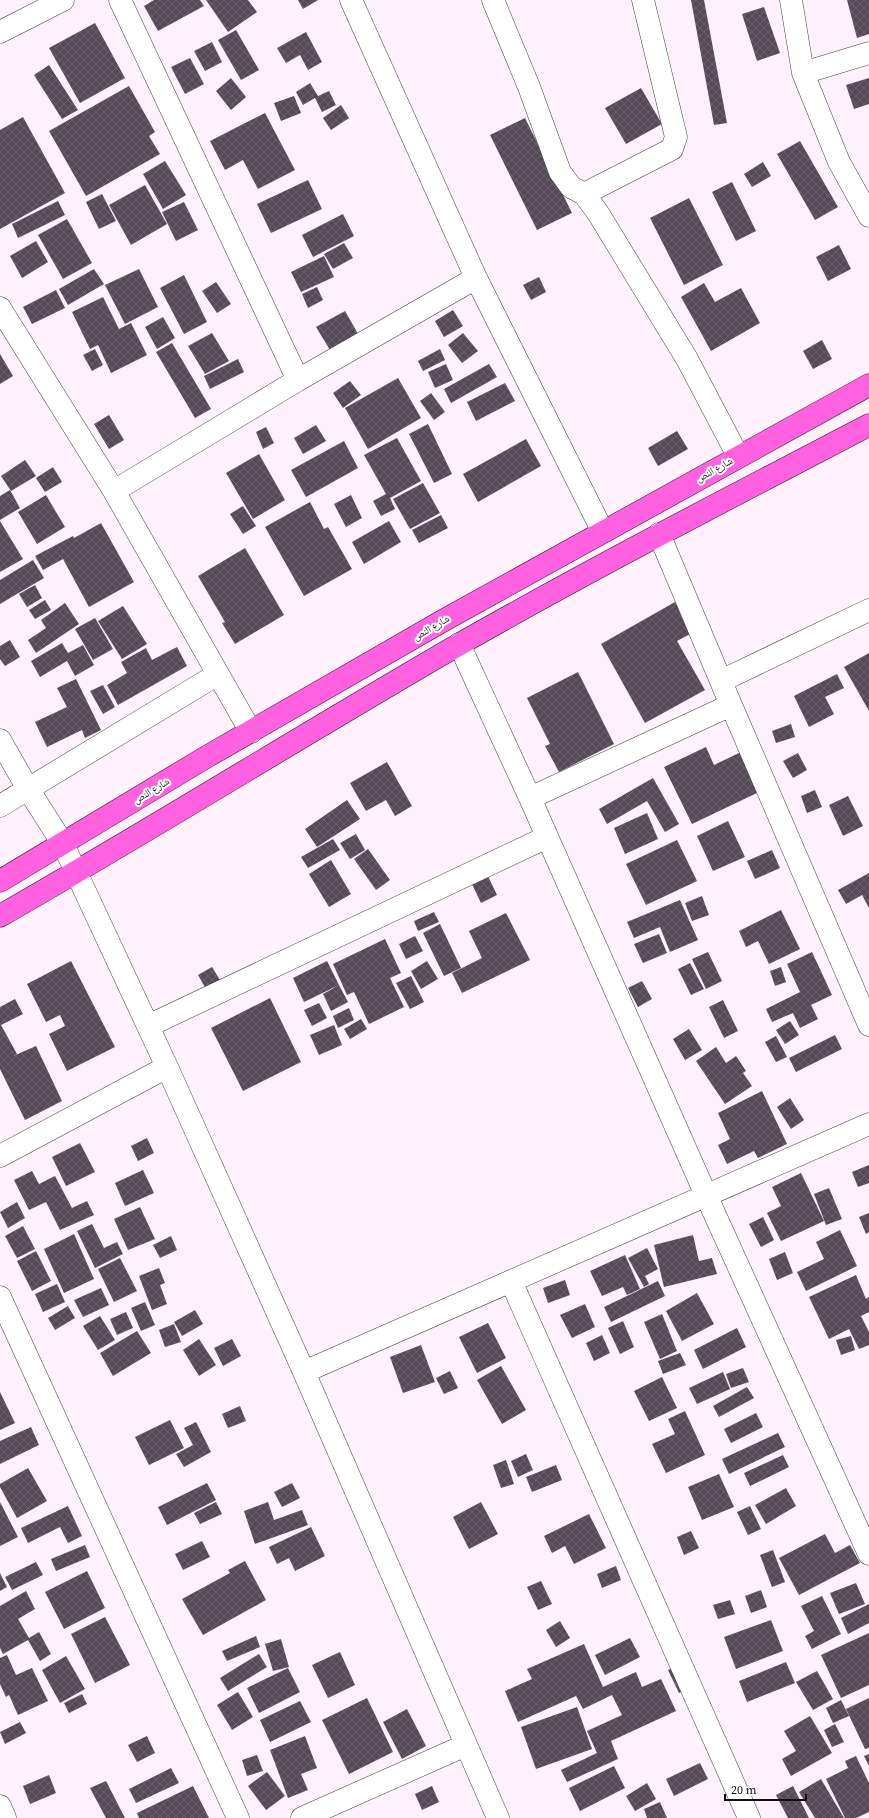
<svg xmlns="http://www.w3.org/2000/svg" width="869" height="1818" viewBox="0 0 869 1818" font-family="'Source Serif 4','Noto Naskh Arabic',serif">
<defs>
<pattern id="building-cross-hatch" width="8" height="8" patternUnits="userSpaceOnUse"><rect width="8" height="8" fill="#564a59"/><path d="M0 0l8 8M0 8l8-8" fill="none" stroke="#69606c"/></pattern>
</defs>
<rect width="100%" height="100%" fill="#fff1fc"/>
<path fill="url(#building-cross-hatch)" d="M154,0H200L204,6L158,31L144,6Z
M206,0H248L257,12L228,32Z
M298,0H318L303,9Z
M691,0H704L727,123L714,125Z
M847,0H869V34L857,38Z
M764,7L780,53L757,61L742,14Z
M95,23L125,78L80,103L49,48Z
M236,30L259,70L241,80L218,40Z
M306,32L322,62L308,70L300,55L286,63L277,48Z
M212,42L222,62L205,71L194,51Z
M190,58L204,84L185,94L171,67Z
M49,65L78,110L62,119L34,75Z
M231,78L246,97L231,110L216,91Z
M869,78V104L854,109L846,85Z
M310,83L318,96L329,91L336,105L322,112L315,98L303,105L296,92Z
M129,86L155,132L149,136L160,154L86,196L49,131Z
M641,88L662,124L626,144L605,108Z
M294,96L301,113L281,121L274,103Z
M341,105L349,118L331,130L323,118Z
M265,113L295,170L258,189L243,160L225,170L210,141Z
M23,117L65,193L0,229V130Z
M525,118L572,213L537,230L490,135Z
M800,141L838,207L815,220L777,154Z
M165,161L186,195L163,209L143,174Z
M763,162L771,176L752,187L744,174Z
M308,180L322,209L271,233L257,204Z
M732,182L756,231L736,241L712,192Z
M145,185L167,224L131,245L109,205Z
M102,194L116,221L99,229L86,202Z
M689,198L723,265L684,285L650,218Z
M58,201L65,215L18,238L12,224Z
M184,202L198,230L176,241L162,212Z
M343,214L354,236L313,257L302,235Z
M67,219L92,263L63,279L38,235Z
M36,241L48,262L22,278L10,256Z
M344,243L353,258L333,269L324,254Z
M839,245L851,269L828,281L816,257Z
M324,256L334,277L301,292L291,272Z
M94,269L104,284L68,305L59,289Z
M139,269L158,307L125,324L105,285Z
M184,275L207,322L184,334L160,288Z
M539,277L546,292L531,300L523,285Z
M216,282L231,304L217,313L202,291Z
M704,283L715,302L741,288L760,323L711,351L681,297Z
M317,287L323,300L308,308L302,294Z
M56,290L65,308L32,324L23,307Z
M103,297L119,329L131,323L147,355L111,373L98,345L90,349L72,312Z
M453,310L463,326L444,337L435,321Z
M345,311L361,339L333,355L316,327Z
M163,317L175,338L157,349L145,327Z
M212,333L229,361L205,374L188,346Z
M463,333L478,351L462,363L448,345Z
M822,340L832,359L813,369L803,351Z
M172,343L211,409L195,418L156,352Z
M95,349L103,365L92,371L83,355Z
M440,349L445,360L423,371L418,361Z
M0,354L13,376L0,384Z
M238,359L244,372L210,389L204,376Z
M446,364L453,380L435,388L428,372Z
M489,364L497,377L451,403L444,389Z
M398,378L421,418L368,449L345,408Z
M350,381L361,395L343,408L333,393Z
M505,383L515,401L476,421L467,402Z
M431,393L445,412L434,420L420,401Z
M109,415L124,440L109,449L94,424Z
M428,424L452,474L434,483L409,434Z
M316,425L326,441L303,454L294,438Z
M266,427L274,443L263,449L256,432Z
M677,431L688,449L658,466L648,448Z
M397,438L421,481L390,498L395,509L381,516L373,501L386,494L364,455Z
M526,439L541,466L478,502L463,474Z
M344,441L358,468L306,497L291,470Z
M259,454L285,500L253,519L226,473Z
M25,460L36,476L11,491L1,476Z
M53,467L62,482L45,492L36,478Z
M423,483L440,513L410,529L393,499Z
M10,490L20,508L0,520V496Z
M46,495L65,527L37,544L18,512Z
M351,495L362,518L346,527L334,504Z
M310,502L324,529L328,527L352,569L304,596L265,527Z
M243,506L256,526L243,534L230,514Z
M441,515L448,528L419,543L412,530Z
M0,521L23,559L0,572Z
M389,521L401,542L364,564L352,542Z
M101,523L134,582L89,607L63,559L43,570L35,556L73,536L74,538Z
M245,548L284,615L235,644L222,623L225,622L198,576Z
M33,560L44,578L0,604V580Z
M35,585L42,598L27,607L19,594Z
M45,600L51,610L35,619L29,610Z
M675,602L692,633L677,641L705,690L645,723L601,644Z
M65,603L79,624L36,653L28,640L46,628L41,620Z
M123,606L147,644L122,659L98,621Z
M95,618L113,649L93,660L75,629Z
M10,640L20,657L5,666L0,659V646Z
M62,643L68,653L83,645L94,665L75,676L67,661L40,677L31,661Z
M177,647L187,666L118,705L107,685L127,673L121,662L146,648L152,660Z
M869,653V711L844,667Z
M578,672L614,744L559,772L545,746L550,744L527,698Z
M837,674L844,688L825,697L834,714L809,727L794,696Z
M76,679L101,730L85,738L82,730L47,747L35,722L67,707L57,688Z
M103,685L115,707L103,714L90,691Z
M791,724L795,737L776,743L772,731Z
M706,747L714,765L741,752L759,792L692,824L664,767Z
M798,753L807,770L793,778L783,761Z
M387,762L412,806L395,816L386,800L366,811L350,783Z
M653,778L679,824L665,832L647,801L607,824L599,809Z
M815,790L822,807L807,813L801,796Z
M848,796L863,826L843,836L829,805Z
M347,800L360,819L317,847L305,829Z
M647,813L658,839L625,854L614,828Z
M728,821L745,857L713,871L697,836Z
M356,834L365,850L350,859L340,843Z
M333,839L340,850L308,868L301,857Z
M677,840L697,881L646,905L626,864Z
M368,849L390,880L376,890L354,859Z
M772,850L780,868L755,879L747,861Z
M331,860L351,894L329,907L309,874Z
M869,873V908L862,895L846,904L838,890Z
M487,874L497,895L481,903L471,882Z
M702,896L709,915L692,921L685,903Z
M680,900L698,940L670,952L660,927L634,938L627,922Z
M781,910L800,949L769,964L758,941L746,947L739,931Z
M434,912L439,922L418,931L414,921Z
M506,913L530,960L462,993L452,973L482,958L469,931Z
M440,924L461,968L444,976L423,933Z
M659,934L667,953L643,963L634,944Z
M415,936L423,951L406,959L399,944Z
M385,939L401,973L390,978L404,1007L369,1024L354,992L347,995L333,964Z
M708,952L722,981L706,989L692,959Z
M812,952L832,995L811,1005L818,1019L800,1028L793,1013L772,1022L766,1009L800,992L787,964Z
M71,961L115,1047L67,1071L49,1034L65,1026L60,1015L46,1022L27,984Z
M327,961L339,985L304,1002L293,978Z
M427,961L438,979L421,989L411,971Z
M690,963L704,989L691,995L678,969Z
M212,967L220,980L206,989L198,975Z
M781,967L786,982L775,986L770,971Z
M411,976L424,1002L410,1009L396,983Z
M642,981L652,999L638,1007L628,988Z
M339,985L348,1002L331,1011L323,994Z
M270,998L301,1062L243,1091L211,1028Z
M15,999L23,1014L1,1025L17,1054L11,1057L36,1046L62,1101L25,1120L0,1069V1007Z
M723,1000L738,1031L724,1038L709,1007Z
M319,1003L327,1018L312,1026L304,1010Z
M349,1008L354,1020L338,1028L333,1016Z
M361,1019L367,1029L350,1039L344,1029Z
M790,1021L799,1035L785,1044L776,1030Z
M334,1025L342,1045L319,1055L310,1035Z
M689,1029L702,1050L685,1060L673,1039Z
M835,1035L842,1049L796,1072L789,1058Z
M776,1036L787,1057L776,1062L765,1042Z
M716,1047L726,1063L736,1056L746,1071L743,1073L752,1086L725,1104L696,1061Z
M762,1091L787,1144L758,1158L754,1151L727,1164L718,1145L730,1139L718,1113Z
M790,1098L804,1120L791,1129L777,1107Z
M147,1138L154,1153L138,1161L131,1146Z
M80,1143L95,1172L66,1186L52,1157Z
M869,1165V1183L858,1187L852,1172Z
M143,1170L154,1193L125,1206L115,1183Z
M32,1171L39,1184L55,1176L72,1208L87,1201L94,1215L60,1230L46,1202L29,1210L14,1180Z
M801,1173L824,1221L781,1241L767,1213L781,1206L772,1187Z
M829,1188L842,1219L826,1225L814,1194Z
M17,1202L25,1218L8,1228L0,1212Z
M140,1207L155,1239L128,1250L114,1219Z
M869,1213V1232L866,1234L859,1217Z
M763,1217L774,1240L761,1247L749,1224Z
M92,1224L104,1248L117,1242L123,1254L95,1268L77,1231Z
M23,1226L35,1249L17,1258L5,1236Z
M840,1230L857,1266L806,1291L797,1272L824,1259L816,1242Z
M74,1234L94,1279L64,1293L44,1249Z
M693,1235L699,1261L712,1258L717,1274L664,1287L654,1245Z
M171,1236L177,1250L160,1258L153,1245Z
M647,1248L658,1269L645,1276L649,1284L644,1287L628,1258Z
M36,1251L51,1281L32,1291L17,1261Z
M785,1252L793,1273L777,1280L769,1259Z
M625,1255L640,1289L627,1295L623,1287L602,1296L590,1271Z
M120,1258L137,1291L114,1302L98,1269Z
M159,1268L165,1283L160,1285L167,1304L152,1310L139,1276Z
M856,1275L866,1299L869,1297V1312L861,1316L869,1332V1345L859,1349L849,1329L829,1339L809,1297Z
M565,1280L570,1295L548,1303L543,1288Z
M658,1281L665,1296L611,1322L604,1307Z
M57,1284L65,1302L43,1312L35,1294Z
M101,1288L109,1305L83,1317L74,1300Z
M697,1293L714,1324L682,1341L666,1311Z
M145,1302L155,1325L141,1331L131,1308Z
M585,1304L595,1327L572,1338L560,1315Z
M68,1306L75,1318L55,1330L48,1318Z
M195,1310L203,1324L182,1336L174,1322Z
M126,1312L133,1328L117,1335L110,1319Z
M662,1314L677,1351L660,1359L644,1322Z
M100,1316L115,1340L98,1350L83,1326Z
M623,1321L634,1347L620,1354L608,1328Z
M488,1323L506,1358L477,1373L459,1337Z
M174,1324L181,1342L165,1347L159,1330Z
M737,1328L746,1347L703,1369L694,1350Z
M137,1331L151,1353L113,1376L100,1353Z
M602,1335L610,1353L594,1361L586,1343Z
M851,1336L855,1350L841,1355L836,1340Z
M199,1339L216,1365L199,1376L183,1350Z
M232,1339L241,1356L223,1366L214,1348Z
M421,1345L435,1382L403,1393L390,1357Z
M680,1353L686,1365L663,1374L658,1361Z
M501,1366L526,1410L502,1424L477,1380Z
M743,1368L749,1382L731,1388L726,1374Z
M450,1371L458,1388L444,1394L436,1378Z
M723,1372L730,1389L697,1404L689,1388Z
M662,1377L677,1408L649,1421L634,1391Z
M747,1387L754,1398L719,1417L713,1406Z
M0,1392L15,1423L0,1430Z
M240,1406L246,1421L228,1428L222,1414Z
M685,1411L705,1455L666,1473L652,1444L675,1434L668,1419Z
M756,1413L763,1427L731,1443L724,1429Z
M170,1420L184,1448L149,1465L135,1437Z
M196,1422L211,1452L184,1467L176,1454L193,1445L184,1428Z
M31,1427L39,1445L0,1464V1441Z
M778,1433L785,1447L729,1474L722,1459Z
M526,1454L533,1470L518,1477L511,1461Z
M783,1455L789,1467L750,1486L744,1473Z
M506,1460L514,1484L501,1488L493,1465Z
M556,1465L562,1480L532,1492L526,1477Z
M28,1468L47,1501L17,1518L0,1487V1484Z
M719,1474L734,1507L702,1520L688,1487Z
M207,1483L216,1500L167,1525L158,1507Z
M292,1483L300,1498L282,1507L274,1492Z
M786,1488L796,1506L766,1524L755,1505Z
M0,1502L18,1537L0,1546Z
M216,1502L222,1514L200,1524L194,1513Z
M268,1502L274,1520L302,1510L308,1525L255,1544L244,1511Z
M481,1502L498,1534L469,1549L453,1517Z
M68,1506L82,1536L68,1543L60,1527L28,1543L21,1528Z
M750,1506L761,1529L748,1535L737,1512Z
M589,1514L606,1548L574,1564L565,1546L552,1553L544,1536Z
M311,1527L325,1556L295,1571L289,1558L277,1564L269,1547Z
M691,1531L699,1548L684,1555L677,1537Z
M825,1534L835,1553L850,1545L860,1563L799,1595L779,1558Z
M202,1541L210,1557L183,1570L175,1554Z
M85,1545L90,1557L56,1571L51,1559Z
M773,1550L785,1582L772,1587L760,1555Z
M245,1561L266,1600L203,1635L182,1599L230,1573L228,1570Z
M36,1562L43,1575L12,1590L5,1577Z
M616,1566L621,1580L602,1588L597,1574Z
M87,1571L105,1608L64,1629L45,1592Z
M0,1573L7,1587L0,1591Z
M541,1581L552,1604L538,1610L527,1587Z
M856,1583L865,1604L839,1614L830,1593Z
M761,1590L767,1607L751,1613L745,1596Z
M26,1591L35,1609L18,1619L29,1638L39,1632L51,1654L40,1661L28,1640L3,1654L0,1648V1606Z
M822,1596L841,1634L812,1649L805,1636L814,1631L801,1606Z
M730,1600L735,1614L718,1619L713,1605Z
M869,1604V1623L848,1634L841,1618Z
M105,1617L130,1665L95,1683L71,1634Z
M771,1620L783,1651L736,1669L724,1637Z
M560,1621L570,1638L556,1647L546,1630Z
M869,1633V1685L841,1698L821,1655Z
M256,1636L260,1647L227,1661L222,1651Z
M630,1638L640,1657L605,1675L595,1655Z
M281,1639L289,1667L273,1671L265,1644Z
M584,1644L603,1687L636,1672L642,1687L661,1679L676,1711L611,1741L618,1759L567,1782L561,1770L597,1753L587,1731L622,1715L612,1695L583,1709L576,1696L518,1722L505,1691L532,1679L527,1669Z
M340,1652L355,1685L328,1698L312,1665Z
M259,1654L267,1667L228,1691L220,1678Z
M7,1655L16,1675L32,1668L48,1701L18,1715L9,1695L6,1697L0,1684V1658Z
M66,1656L85,1689L60,1703L42,1670Z
M786,1662L795,1683L747,1702L739,1681Z
M681,1664L691,1687L679,1693L668,1670Z
M288,1668L300,1692L259,1713L247,1688Z
M817,1671L833,1699L813,1710L796,1682Z
M238,1692L253,1717L232,1730L217,1705Z
M82,1694L87,1704L69,1713L64,1703Z
M367,1698L393,1752L349,1774L322,1720Z
M869,1698V1748L865,1749L846,1709Z
M841,1700L849,1716L833,1723L826,1708Z
M300,1701L311,1722L270,1742L260,1720Z
M577,1707L592,1749L536,1769L521,1727Z
M407,1709L426,1746L402,1759L383,1722Z
M810,1716L832,1753L791,1776L782,1759L796,1751L784,1731Z
M20,1722L26,1733L5,1744L0,1732Z
M835,1724L844,1742L832,1747L824,1730Z
M147,1736L155,1753L137,1762L128,1745Z
M305,1736L317,1768L301,1774L308,1790L288,1798L270,1750Z
M869,1754V1766L864,1756Z
M257,1755L263,1771L247,1776L242,1760Z
M856,1756L869,1783V1812L856,1818H845L826,1779L848,1768L845,1761Z
M700,1763L708,1779L674,1796L666,1779Z
M614,1766L625,1788L580,1811L569,1788Z
M171,1768L179,1783L136,1803L129,1789Z
M267,1772L285,1796L266,1810L248,1786Z
M49,1775L56,1793L30,1804L23,1786Z
M821,1779L844,1818H815L799,1792Z
M106,1781L125,1818H106L90,1788Z
M647,1783L656,1799L635,1811L626,1796Z
M193,1786L209,1818H139L137,1813Z
M432,1786L439,1802L422,1810L415,1794Z
M793,1786L809,1818H788L776,1795Z
M660,1802L667,1818H647L644,1809Z"/>
<g fill="none" stroke-linecap="round" stroke-linejoin="round">
<g stroke="#424242" stroke-width="23">
<path id="minor" d="M120,0L298,380
M351,0L476,278L603,532
M493,0L529,87L560,172L571,187L584,194L598,213L687,359L738,456
M791,0L803,73L839,162L869,216
M0,32L63,0
M803,73L869,53
M584,194L672,149L676,137L643,0
M0,308L114,491L251,732
M114,491L298,380L476,278
M659,534L731,705L869,1025
M459,644L530,798L706,1195L869,1554
M721,681L869,610
M0,740L28,789L63,844L167,1067L304,1372L498,1818
M530,798L731,705
M0,806L218,674
M148,1026L547,837
M0,1156L167,1067
M511,1281L749,1818
M0,1297L238,1818
M304,1372L869,1124
M0,1806L5,1818
M302,1818L466,1745"/>
</g>
<g stroke="#202020" stroke-width="23">
<path id="major" d="M0,881L208,756L446,619L869,385
M0,916C154,828 304,734 458,645C593,568 731,497 869,425"/>
</g>
<use href="#minor" stroke="#fff" stroke-width="22"/>
<use href="#major" stroke="#ff61e0" stroke-width="22"/>
</g>
<g text-anchor="middle" stroke-width="4" stroke-linejoin="round" paint-order="stroke">
<g font-size="10" fill="#0f0f0f" stroke="#fff">
<text transform="translate(714 469) rotate(-29)" y="4">شارع النص</text>
<text transform="translate(431 627) rotate(-30)" y="4">شارع النص</text>
<text transform="translate(151 790) rotate(-31)" y="4">شارع النص</text>
</g>
</g>
<path d="M725 1794v6h81v-6" fill="none" stroke="#0f0f0f" stroke-width="2"/>
<text x="731" y="1794" font-size="12" fill="#0f0f0f" stroke="#ffffff" stroke-width="3" paint-order="stroke">20 m</text>
</svg>
